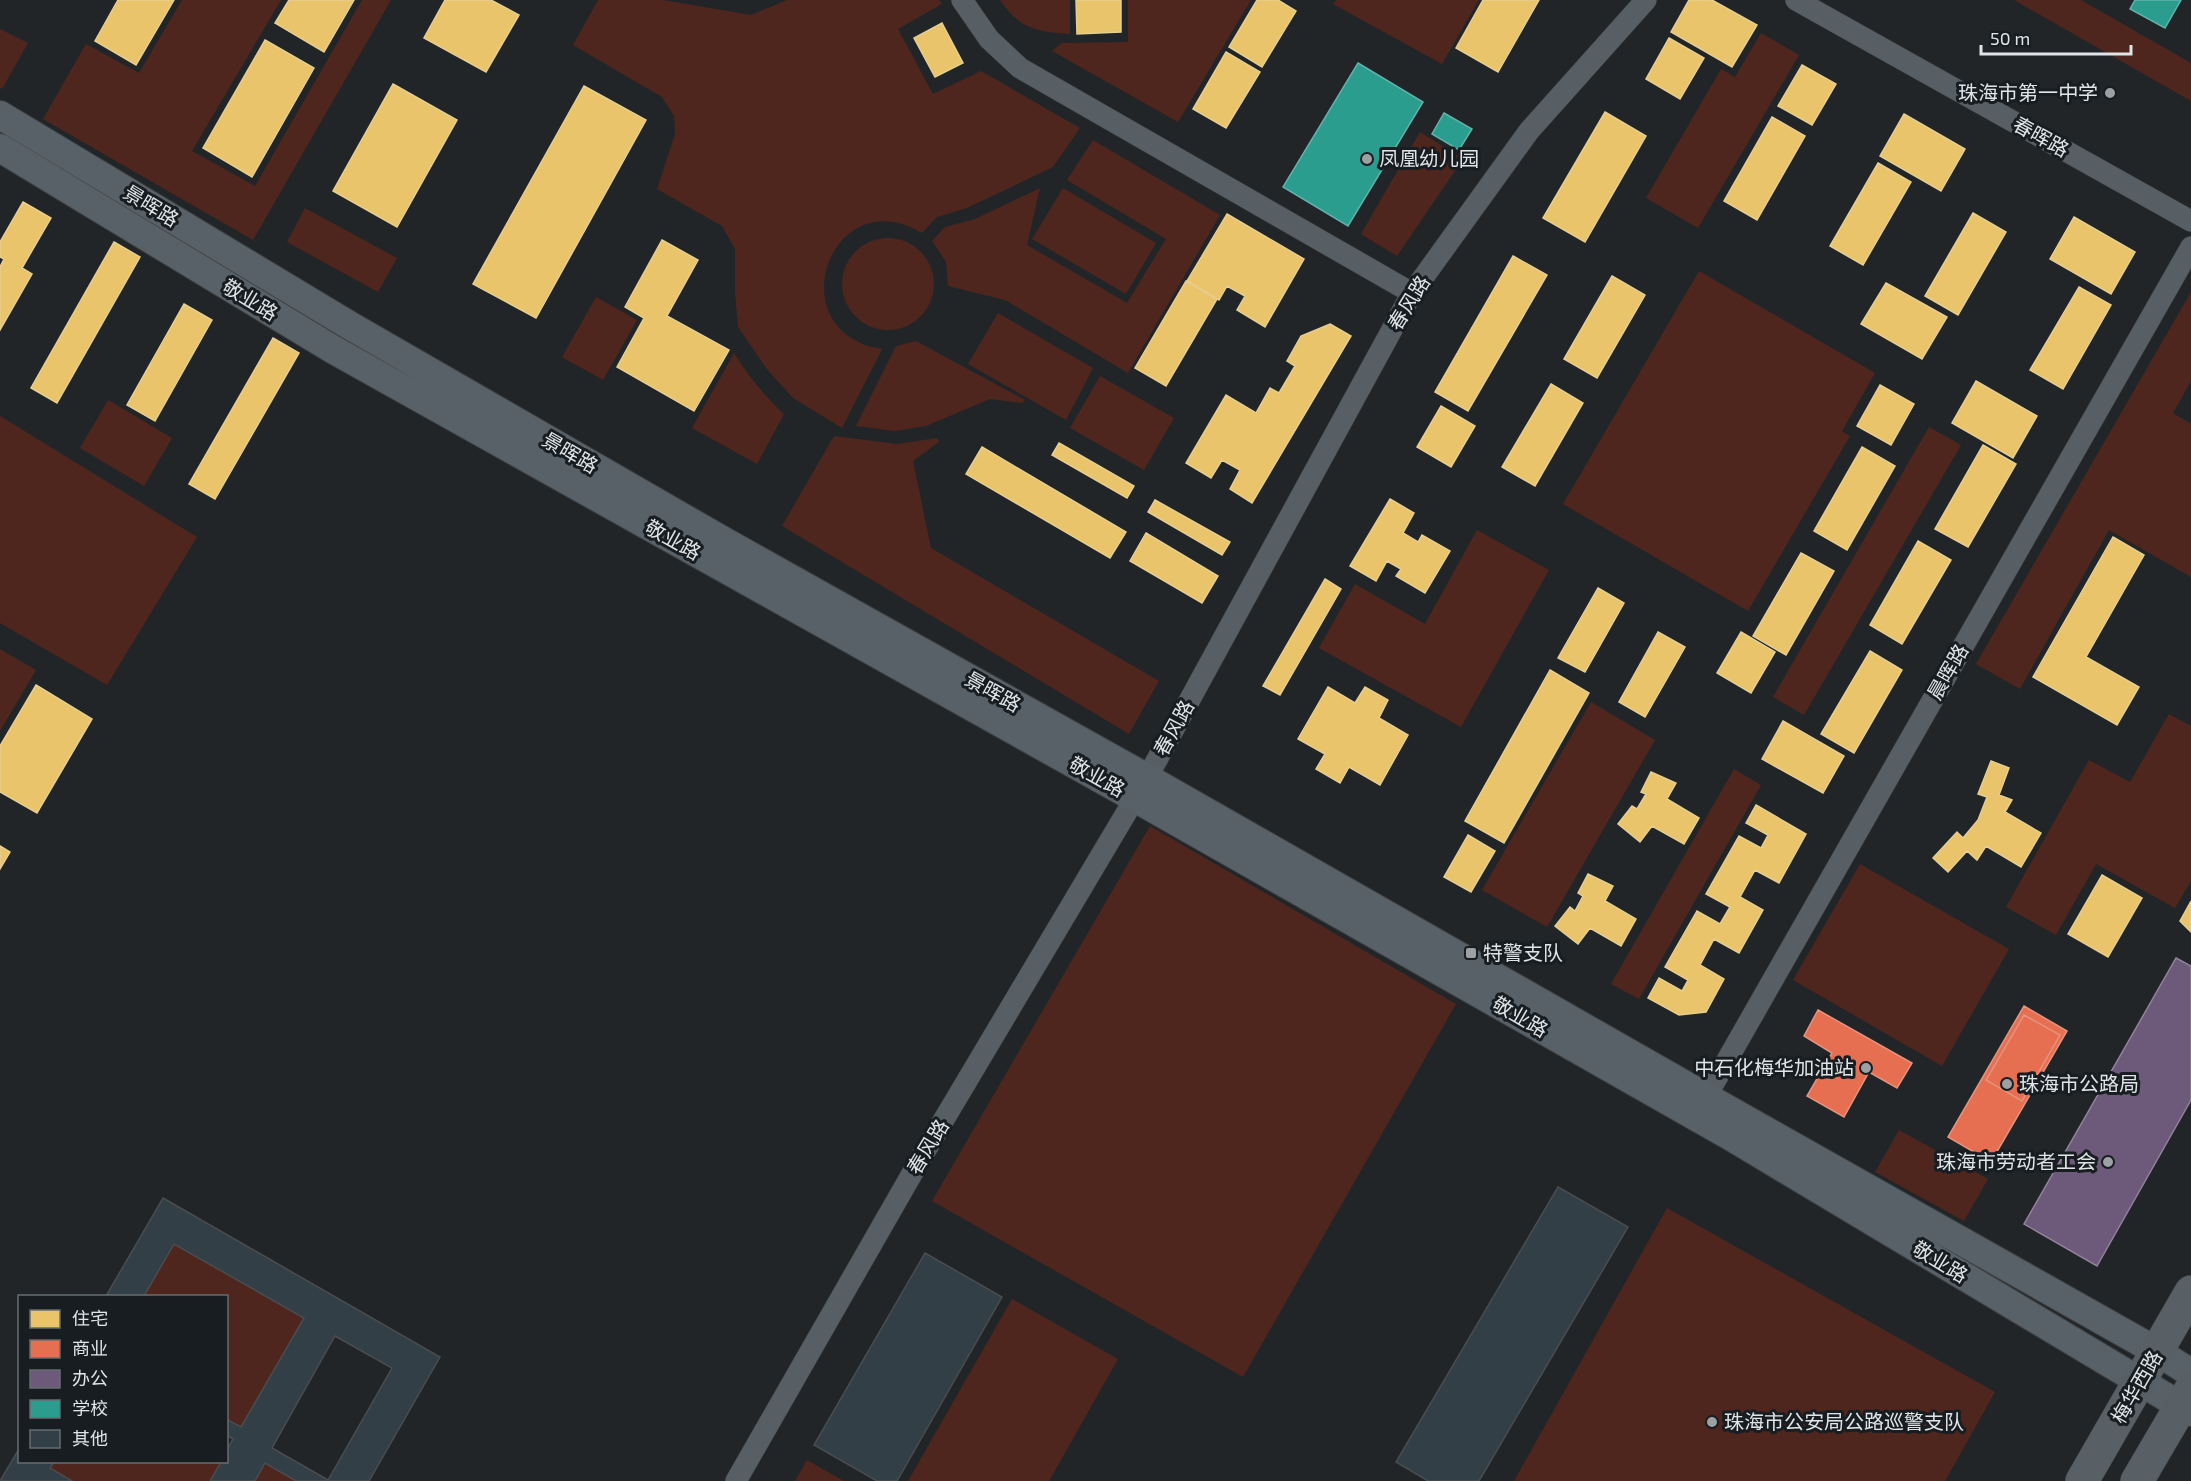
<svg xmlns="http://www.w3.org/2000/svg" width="2191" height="1481" viewBox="0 0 2191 1481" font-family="'Exo 2','Noto Sans SC',sans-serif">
<rect width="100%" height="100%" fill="#222528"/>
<path fill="#4e261e" d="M182,0H281L192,151L255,186L362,0H391L253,240L43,119L86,44L139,73Z
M598,0H663L751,15L787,0H939L942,4L898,29L933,94L981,71L1080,128L1053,167L967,208L937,217L922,233C831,178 776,332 882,349L842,428L793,398L766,368L738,327L735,293V249L722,226L657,189L675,134L674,116L662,97L573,45Z
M1000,0H1070V34C1036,31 1021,30 1000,0Z
M1128,0H1251L1178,122L1052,51L1062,43L1128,42Z
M1336,0H1479L1442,64L1333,4Z
M2014,0H2081L2191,63V101Z
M0,29L28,43L2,89L0,88Z
M1761,33L1799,55L1698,228L1646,198L1721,69L1735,77Z
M1420,132L1463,159L1397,256L1361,234Z
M1093,140L1220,215L1128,373L1005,300L948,286L946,262L932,241L945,227L975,219L1040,188L1027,245L1127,303L1166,239L1067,180Z
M1063,188L1156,243L1126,294L1032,239Z
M305,208L397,258L378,292L287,242Z
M842 284a46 46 0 1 1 92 0a46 46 0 1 1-92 0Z
M1699,271L1875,373L1842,431L1850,436L1748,611L1563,504Z
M2191,292V381L2173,413L2191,424V577L2109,530L2020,689L1976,664Z
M596,297L637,320L603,380L562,357Z
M998,313L1093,368L1066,420L968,364Z
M916,341L1025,400L1022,403L990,399L926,426L895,431L856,426L896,346Z
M734,353C748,376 764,395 784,414L757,464L692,428Z
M1100,376L1174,418L1144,470L1070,428Z
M108,400L172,438L144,486L80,448Z
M0,416L197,537L107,685L0,623Z
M1929,427L1961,445L1804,715L1773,697Z
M834,436L897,444L937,438L939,442L913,461L931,548L1159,681L1129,734L782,526Z
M1477,530L1549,570L1461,727L1319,648L1355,584L1425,624Z
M0,649L36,670L0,731Z
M1591,702L1655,740L1547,927L1482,890Z
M2169,714L2191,726V881L2175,908L2096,864L2056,935L2006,907L2089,760L2130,782Z
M1734,769L1761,785L1639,999L1611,984Z
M1150,826L1456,1004L1243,1377L932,1201Z
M1860,864L2009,949L1942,1066L1793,980Z
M1899,1130L1988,1179L1964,1221L1875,1172Z
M1667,1208L1995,1392L1945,1481H1514Z
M174,1244L304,1318L241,1427L227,1419L226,1296H144Z
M1012,1299L1118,1359L1049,1481H908Z
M807,1460L844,1481H795Z
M54,1462H221L210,1481H72L50,1468Z
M265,1463L296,1481H255Z"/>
<path fill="#e9c46a" stroke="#e6ce90" stroke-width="1.5" d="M118,0H174L136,65L95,41Z
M289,0H354L324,52L275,23Z
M445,0H491L519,15L486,72L424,38Z
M1076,0H1121V32L1077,34Z
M1257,0H1278L1296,11L1262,67L1229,47Z
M1483,0H1539L1498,72L1456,48Z
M1689,0H1712L1757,25L1732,67L1671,32Z
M942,23L963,63L935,77L914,38Z
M1669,38L1704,58L1680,99L1646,79Z
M265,40L314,68L252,177L203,148Z
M1226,52L1260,72L1226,128L1193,109Z
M1802,65L1836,84L1812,125L1778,106Z
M393,84L457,120L397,227L333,191Z
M584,86L646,120L536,318L473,284Z
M1605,112L1646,136L1585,242L1543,218Z
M1904,114L1965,149L1941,191L1880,156Z
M1772,117L1805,136L1757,220L1724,201Z
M1878,163L1911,182L1863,265L1830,246Z
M23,202L51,218L22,268L32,274L0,330V267L4,259L0,257V242Z
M1973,213L2006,232L1958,315L1925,296Z
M1227,214L1304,259L1265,327L1237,310L1245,296L1227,286L1219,300L1187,281Z
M2074,217L2135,252L2111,294L2050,259Z
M662,240L698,260L667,316L729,350L694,411L617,367L644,318L625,307Z
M114,242L140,257L57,403L31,388Z
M1513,256L1547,275L1468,411L1435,392Z
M1612,276L1645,295L1597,378L1564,359Z
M1186,281L1217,299L1166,386L1135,368Z
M1886,283L1947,317L1922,359L1861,324Z
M2079,287L2111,305L2063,389L2030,370Z
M184,304L212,320L155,421L127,405Z
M1330,324L1351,336L1252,503L1230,489L1240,470L1222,460L1211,478L1186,463L1226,395L1256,413L1270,388L1279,393L1295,366L1287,361L1301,336Z
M273,338L299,353L215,499L189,484Z
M1976,381L2037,416L2013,458L1952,423Z
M1551,384L1583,403L1535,486L1502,467Z
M1880,385L1914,404L1891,445L1857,426Z
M1441,406L1475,426L1451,467L1417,447Z
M1059,443L1134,486L1127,498L1052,455Z
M1983,445L2016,464L1968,547L1935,529Z
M982,447L1126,532L1110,558L966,474Z
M1862,447L1895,466L1847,550L1814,531Z
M1390,499L1414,513L1403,533L1418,542L1422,535L1450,551L1425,593L1396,576L1401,569L1387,561L1376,581L1350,566Z
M1155,500L1230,542L1222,555L1148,512Z
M1146,533L1218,576L1202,603L1130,561Z
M2113,537L2144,555L2086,657L2139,687L2117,725L2033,677Z
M1918,541L1951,560L1902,644L1870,625Z
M1801,553L1834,571L1786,655L1753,636Z
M1325,579L1341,589L1280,695L1263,686Z
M1598,588L1624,603L1585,672L1558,658Z
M1658,632L1685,647L1645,717L1619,702Z
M1741,632L1775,652L1751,693L1717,673Z
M1870,651L1902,670L1854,753L1821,734Z
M1550,670L1589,693L1504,843L1465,821Z
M36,685L92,719L37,813L0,792V746Z
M1328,687L1355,703L1365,687L1388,700L1379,718L1408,735L1380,785L1349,767L1340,783L1316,769L1325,754L1298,739Z
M1783,721L1844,756L1823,793L1762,759Z
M1991,761L2009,768L1999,795L2012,800L2005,812L2041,833L2021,867L1986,846L1977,860L1967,851L1948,872L1933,858L1957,832L1963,838L1978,820L1987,797L1978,794Z
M1651,772L1676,783L1667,799L1699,818L1684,844L1652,826L1640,842L1618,824L1632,806L1637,809L1646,794L1641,792Z
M1756,805L1806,834L1779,883L1755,870L1740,897L1763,910L1739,953L1714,939L1700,965L1724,979L1706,1012L1679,1015L1648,998L1659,978L1682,991L1688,980L1665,967L1697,911L1720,924L1730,907L1706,894L1739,836L1761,848L1768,835L1746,823Z
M1468,835L1495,851L1471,892L1444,877Z
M0,846L10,852L0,869Z
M1588,874L1613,886L1605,901L1636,919L1621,946L1590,928L1578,944L1555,926L1570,907L1575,911L1583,896L1578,893Z
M2102,875L2142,898L2108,957L2068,934Z
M2191,901V932L2180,921Z"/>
<path fill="#e76f51" stroke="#e5927e" stroke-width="1.5" d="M2024,1006L2067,1031L1991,1162L1948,1137Z
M1818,1010L1912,1063L1897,1088L1869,1072L1844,1117L1807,1096L1832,1053L1804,1036Z
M2024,1015L2060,1035L2022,1101L1986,1080Z"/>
<path fill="#6d597a" stroke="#90839b" stroke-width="1.5" d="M2176,958L2191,966V1100L2097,1266L2024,1224Z"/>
<path fill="#2a9d8f" stroke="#61b2a9" stroke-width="1.5" d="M2135,0H2181L2165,28L2130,9Z
M1358,63L1423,102L1348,226L1283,187Z
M1444,113L1472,129L1459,150L1432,134Z"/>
<path fill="#333f46" stroke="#4a4d4f" stroke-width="1.5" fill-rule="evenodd" d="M1558,1187L1628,1227L1479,1481H1428L1396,1462Z
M163,1198L440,1357L369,1481H296L265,1463L255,1481H210L221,1462H226V1451L233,1439L226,1435V1419L241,1427L304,1318L174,1244L144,1296H106ZM335,1336L392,1368L328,1480L272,1448Z
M925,1253L1002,1297L897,1481H877L814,1445Z
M20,1447V1462H54L50,1468L72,1481H0Z"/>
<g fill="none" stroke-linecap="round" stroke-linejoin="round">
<g stroke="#3d4042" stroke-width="22">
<path id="minor" d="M962,0L989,39L1020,68L1412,293
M1796,0L2191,221
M1706,1097L2191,247
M736,1481L921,1158L1147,778L1412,293L1529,131L1646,0"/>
</g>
<g stroke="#3d4042" stroke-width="30">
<path id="secondary" d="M0,115L349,325L720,539L1147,778L1706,1097L2158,1352L2191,1373
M0,148L334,350L1135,798L1730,1136L2191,1412"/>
</g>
<g stroke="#3d4042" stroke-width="34">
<path id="primary" d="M2082,1481L2191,1292
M2137,1481L2191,1389"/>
</g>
<use href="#minor" stroke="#585f64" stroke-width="21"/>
<use href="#secondary" stroke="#596168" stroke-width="28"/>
<use href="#primary" stroke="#586066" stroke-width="33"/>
</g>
<g fill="#9ea1a4" stroke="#171d21" stroke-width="2">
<circle cx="2110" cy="93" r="6"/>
<circle cx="1367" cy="159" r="6"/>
<rect x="1465" y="947" width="12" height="12" rx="3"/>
<circle cx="1866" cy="1068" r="6"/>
<circle cx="2007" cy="1084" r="6"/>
<circle cx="2108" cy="1162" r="6"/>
<circle cx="1712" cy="1422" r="6"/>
</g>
<g text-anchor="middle" stroke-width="6" stroke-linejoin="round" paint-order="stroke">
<g font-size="20" fill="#e0e4e7" stroke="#171d21" text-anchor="start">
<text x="2098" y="100" text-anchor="end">珠海市第一中学</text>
<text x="1379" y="166">凤凰幼儿园</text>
<text x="1483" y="960">特警支队</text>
<text x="1854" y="1075" text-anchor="end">中石化梅华加油站</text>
<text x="2019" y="1091">珠海市公路局</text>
<text x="2096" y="1169" text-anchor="end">珠海市劳动者工会</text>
<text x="1724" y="1429">珠海市公安局公路巡警支队</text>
</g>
<g font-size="20" fill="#e0e4e7" stroke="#171d21">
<text transform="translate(2041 137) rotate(29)" y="7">春晖路</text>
<text transform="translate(151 206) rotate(31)" y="7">景晖路</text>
<text transform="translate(250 300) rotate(31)" y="7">敬业路</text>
<text transform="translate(1409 303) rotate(-58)" y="7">春风路</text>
<text transform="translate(570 453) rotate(30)" y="7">景晖路</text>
<text transform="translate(673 540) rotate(29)" y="7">敬业路</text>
<text transform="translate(1948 672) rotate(-60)" y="7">晨晖路</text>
<text transform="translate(993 692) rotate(29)" y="7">景晖路</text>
<text transform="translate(1174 728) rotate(-61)" y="7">春风路</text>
<text transform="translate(1097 777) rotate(29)" y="7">敬业路</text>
<text transform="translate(1520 1017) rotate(30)" y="7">敬业路</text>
<text transform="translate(928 1147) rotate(-59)" y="7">春风路</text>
<text transform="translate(1940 1262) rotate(31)" y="7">敬业路</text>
<text transform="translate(2137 1387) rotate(-60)" y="7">梅华西路</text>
</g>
</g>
<rect x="18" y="1295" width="210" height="168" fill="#171d21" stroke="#676d70" stroke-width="1.5"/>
<rect x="30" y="1310" width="30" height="18" fill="#e9c46a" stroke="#676d70" stroke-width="1.5"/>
<text x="72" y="1325" font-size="18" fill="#e0e4e7">住宅</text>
<rect x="30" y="1340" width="30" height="18" fill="#e76f51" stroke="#676d70" stroke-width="1.5"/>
<text x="72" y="1355" font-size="18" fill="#e0e4e7">商业</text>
<rect x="30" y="1370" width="30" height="18" fill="#6d597a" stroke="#676d70" stroke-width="1.5"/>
<text x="72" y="1385" font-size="18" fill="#e0e4e7">办公</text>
<rect x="30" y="1400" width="30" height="18" fill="#2a9d8f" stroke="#676d70" stroke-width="1.5"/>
<text x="72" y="1415" font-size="18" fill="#e0e4e7">学校</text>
<rect x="30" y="1430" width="30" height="18" fill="#333f46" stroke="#676d70" stroke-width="1.5"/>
<text x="72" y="1445" font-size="18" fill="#e0e4e7">其他</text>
<path d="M1981 45v9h150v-9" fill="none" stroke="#e0e4e7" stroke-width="3"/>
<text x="1990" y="45" font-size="18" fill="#e0e4e7" stroke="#171d21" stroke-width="4.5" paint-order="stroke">50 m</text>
</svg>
